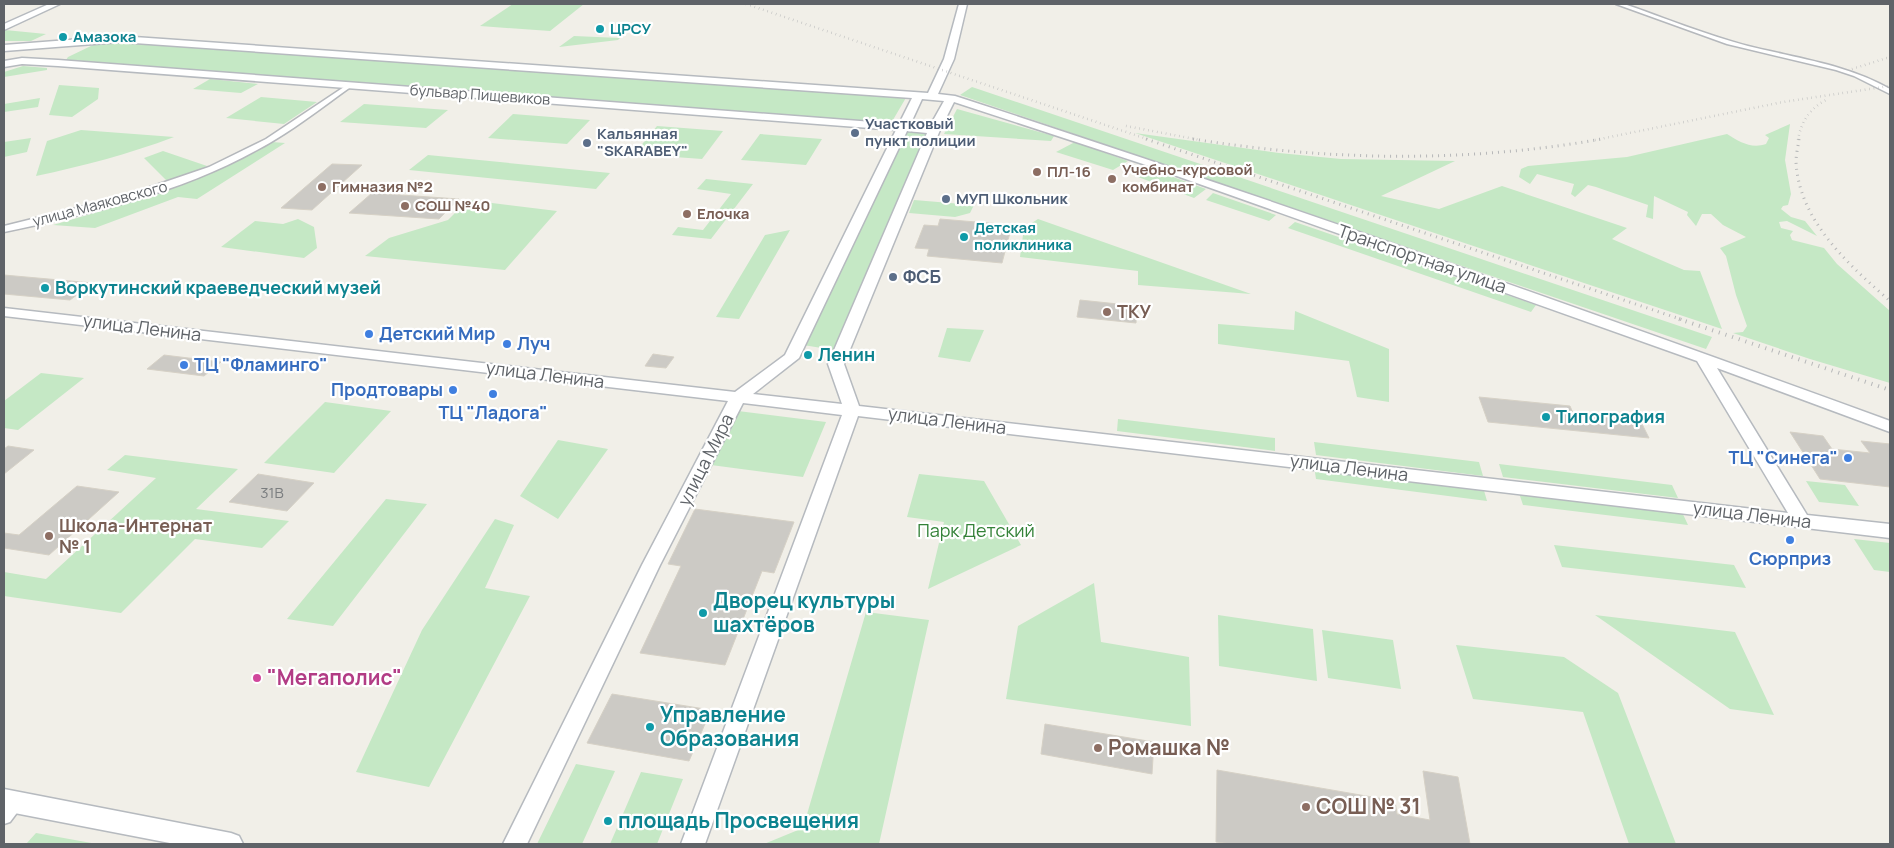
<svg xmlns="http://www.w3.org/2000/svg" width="1894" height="848" viewBox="0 0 1894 848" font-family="Manrope,sans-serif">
<rect width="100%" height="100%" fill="#f1efe8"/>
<path fill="#c5e8c5" d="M513,4H584L550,31L480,26Z
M5,30L46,34L31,41H4Z
M574,36L620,38L618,40L559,47Z
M117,41L907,96L890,125L68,62L66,60L68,57L93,45Z
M23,66L47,68V70L4,77V72Z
M210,79L258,84L241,93L193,89Z
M59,85L99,88L98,99L72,117L49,115Z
M972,87L1712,337L1706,349L960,95Z
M261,97L317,102L284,124L226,118Z
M40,98L38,107L4,112V104Z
M364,104L448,110L426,128L340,122Z
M957,109L1054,136L1051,141L944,134Z
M513,114L590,120L567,144L488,138Z
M1790,124L1785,160L1791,194L1788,205L1783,206L1781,209L1791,217L1805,221L1817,236L1787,221L1779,222L1781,228L1793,231L1790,235L1792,240L1824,248L1837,264L1890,311V383L1810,359L1733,333L1743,332L1747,326L1736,295L1726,256L1720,248L1746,237L1723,225L1711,214H1702L1696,226L1687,215L1688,212L1654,196L1653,219L1646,217L1648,205L1596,187L1588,185L1575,197L1571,194L1574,184L1537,174L1530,184L1519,177L1521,169L1528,166L1627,157L1727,134C1740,142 1751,149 1766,144L1769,138L1765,135Z
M657,126L723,131L702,159L634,154Z
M81,130L174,137C129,154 83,166 36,176L47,141Z
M907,130L930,132L834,350L803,345Z
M1135,133L1279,153L1341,159L1455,161L1381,196L1439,209L1502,186L1627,228L1612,239L1684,270L1700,271L1722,329Z
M760,134L822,139L806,165L741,160Z
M31,138L27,152L4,157V142Z
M272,142L285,143L197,199L178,197L95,228L53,225L159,194Z
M1075,142L1128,161L1113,170L1056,152Z
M163,151L207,166L169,183L144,158Z
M428,155L610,173L596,189L409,170Z
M1151,169L1206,189L1194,198L1138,177Z
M706,179L753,184L711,239L672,235L678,227L703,230L731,194L697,189Z
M1213,193L1276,215L1269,221L1206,200Z
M468,200L557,211L505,270L365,256L389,238L448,220Z
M914,200L974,205L970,213L955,217L909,213Z
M298,219L314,227L317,248L304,258L221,247L255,221L283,224Z
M1038,219L1251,294L1138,285V271L1020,257L1024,228Z
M1295,222L1536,305L1531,312L1288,228Z
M790,230L739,319L716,317L765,235Z
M1295,311L1389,349V402L1357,397L1349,361L1218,344V324L1294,330Z
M947,328L984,330L970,362L938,357Z
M41,373L84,378L18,430L4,428V401Z
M325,402L391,411L334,473L264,463Z
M738,411L826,422L803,477L711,465Z
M1118,419L1275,438V451L1117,431Z
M558,440L608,449L558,519L520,496Z
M1314,442L1479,462L1483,476L1316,455Z
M125,455L238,469L196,509L289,521L262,548L195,539L121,613L4,596V572L46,579L156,478L107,470Z
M1499,464L1672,485L1678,498L1503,477Z
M1314,466L1483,487L1487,501L1316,479Z
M919,474L984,481L1021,545L928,589L944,522L907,517Z
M1806,481L1845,485L1859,506L1819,502Z
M1519,493L1681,510L1688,525L1523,505Z
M386,499L427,504L333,626L287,619Z
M495,519L514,525L485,588L530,596L429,787L356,772L422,630Z
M1854,539L1890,543V572L1874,570Z
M1554,545L1734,565L1746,588L1562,567Z
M1094,583L1101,642L1189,657L1191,726L1006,699L1018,626Z
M866,612L929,620L879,844H764L803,828Z
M1218,615L1313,629L1317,681L1219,666Z
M1595,615L1735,632L1774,715L1730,709Z
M1322,630L1393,640L1401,689L1328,678Z
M1456,645L1564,657L1618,693L1676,844H1629L1583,712L1473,699Z
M576,764L615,771L582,844H537Z
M641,772L683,779L657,844H610Z
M36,833L97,844H26Z"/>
<path fill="#cccac5" stroke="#d6d1c6" d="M332,164L362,165L312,210L281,208Z
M372,193L459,199L439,219L349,213Z
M940,219L1012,225L1002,263L927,256L929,249L915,248L924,225L938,226Z
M4,275L93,283L70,300L4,294Z
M1080,300L1137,306L1136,323L1077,317Z
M653,354L674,357L666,368L645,366Z
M164,355L221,362L204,376L147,369Z
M1479,397L1570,406L1573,413L1640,420L1649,438L1488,422Z
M1790,432L1823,436L1832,449L1870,453L1861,441L1890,444V487L1820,479Z
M8,446L34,450L4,474V449Z
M258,474L314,483L287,511L229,502Z
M77,486L119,492L49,555L4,548V533L19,535Z
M695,509L794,522L774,573L762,571L725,665L640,653L681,566L668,564Z
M612,694L711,710L689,761L587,743Z
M1045,724L1154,742L1152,774L1041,754Z
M1217,770L1395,801L1397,814L1430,820L1423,771L1458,777L1470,844H1231L1216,842Z"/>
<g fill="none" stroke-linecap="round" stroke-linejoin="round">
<g stroke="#b5b8bc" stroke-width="3">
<path id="street" d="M1616,4H1624C1665,18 1706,35 1748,46C1796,58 1846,64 1890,89V94L1854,76L1836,70L1727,44Z
M350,83L352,84V86C321,108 291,132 257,150C182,192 87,215 4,232V226L121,197L209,167L266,139Z
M17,795L23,797L25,802L10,822L4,824V805L11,797Z"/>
</g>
<g stroke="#b6babf" stroke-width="3">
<path id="secondary" d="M49,4H60L4,30V24Z
M959,4H967L954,59L938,94L955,96C1269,198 1580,308 1890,421V432L1717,368L1807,515L1890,524V538L858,416L705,844H681L842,415L743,403L660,565L527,844H503L642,565L728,401L4,316V308L735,392L785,355L896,130L58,66L22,64L4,67V61L22,58L58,60L899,124L912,98L120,42L4,51V45L120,36L928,93L944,59ZM922,99L944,101L930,126L910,125ZM954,102L1143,164L1697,361L1788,513L859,406L844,364L940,130ZM907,131L927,133L828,364L842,404L753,394L799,358Z
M4,789L231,833L239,836L243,844H175L4,811Z"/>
</g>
<use href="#street" fill="#fff" fill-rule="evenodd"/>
<use href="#secondary" fill="#fff" fill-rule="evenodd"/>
<path stroke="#b6b7b8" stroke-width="2.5" stroke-dasharray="0.5 4" stroke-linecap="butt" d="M746,4L1150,140
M1852,69L1890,57
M1126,126L1200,140
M1595,140L1783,102L1890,86
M1798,140C1801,121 1811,107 1828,99"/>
<path stroke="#b6b7b8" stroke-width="3" stroke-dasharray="1 5" stroke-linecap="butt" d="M1146,139L1683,320
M1193,139C1329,161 1466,163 1602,139
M1799,139C1798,147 1796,155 1796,162C1799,221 1849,265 1890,301"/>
<path stroke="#b6b7b8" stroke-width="4" stroke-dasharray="1 6" stroke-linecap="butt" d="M1679,319L1890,390"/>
</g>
<g fill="#0f9aa8" stroke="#fff" stroke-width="2">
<circle cx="600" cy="29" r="5"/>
<circle cx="63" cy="37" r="5"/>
<circle cx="964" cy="237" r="5"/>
<circle cx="45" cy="288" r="5"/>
<circle cx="808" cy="355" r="5"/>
<circle cx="1546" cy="417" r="5"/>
<circle cx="703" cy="613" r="5"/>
<circle cx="650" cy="727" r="5"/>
<circle cx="608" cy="821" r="5"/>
</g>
<g fill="#5c6f8a" stroke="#fff" stroke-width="2">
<circle cx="855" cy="133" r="5"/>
<circle cx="587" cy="143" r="5"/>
<circle cx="946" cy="199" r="5"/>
<circle cx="893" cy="277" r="5"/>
</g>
<g fill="#8d6e63" stroke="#fff" stroke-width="2">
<circle cx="1037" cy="172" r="5"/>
<circle cx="1112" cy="179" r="5"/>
<circle cx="322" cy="187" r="5"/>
<circle cx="405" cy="206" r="5"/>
<circle cx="687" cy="214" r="5"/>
<circle cx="1107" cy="312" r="5"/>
<circle cx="49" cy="536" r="5"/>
<circle cx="1098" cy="748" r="5"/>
<circle cx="1306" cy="807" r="5"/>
</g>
<g fill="#3f7fe0" stroke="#fff" stroke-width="2">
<circle cx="369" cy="334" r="5"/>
<circle cx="507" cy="344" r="5"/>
<circle cx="184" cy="365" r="5"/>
<circle cx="453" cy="390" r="5"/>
<circle cx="493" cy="394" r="5"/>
<circle cx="1848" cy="458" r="5"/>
<circle cx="1790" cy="540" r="5"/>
</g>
<circle fill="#d1479c" stroke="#fff" stroke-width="2" cx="257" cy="678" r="5"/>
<g text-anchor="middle" stroke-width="4.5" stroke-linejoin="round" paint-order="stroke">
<g font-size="15" font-weight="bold" fill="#0d838f" stroke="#fff" text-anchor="start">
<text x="610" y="34">ЦРСУ</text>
<text x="73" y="42">Амазока</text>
<text x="974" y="233">Детская<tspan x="974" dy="17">поликлиника</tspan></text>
</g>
<g font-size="15" fill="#5f6368" stroke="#fff">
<text transform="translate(480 95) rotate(4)" y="5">бульвар Пищевиков</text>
<text transform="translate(100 204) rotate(-15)" y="5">улица Маяковского</text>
</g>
<g font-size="15" font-weight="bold" fill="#4e5e75" stroke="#fff" text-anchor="start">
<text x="865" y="129">Участковый<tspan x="865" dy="17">пункт полиции</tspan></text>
<text x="597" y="139">Кальянная<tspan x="597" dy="17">"SKARABEY"</tspan></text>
<text x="956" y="204">МУП Школьник</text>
</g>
<g font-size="15" font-weight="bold" fill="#785e54" stroke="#fff" text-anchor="start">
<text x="1122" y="175">Учебно-курсовой<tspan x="1122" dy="17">комбинат</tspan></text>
<text x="1047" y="177">ПЛ-16</text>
<text x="332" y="192">Гимназия №2</text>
<text x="415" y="211">СОШ №40</text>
<text x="697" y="219">Елочка</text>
</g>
<g font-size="15" fill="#7a7d7f">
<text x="272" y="498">31В</text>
</g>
<g font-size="18" fill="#5f6368" stroke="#fff">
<text transform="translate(1422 259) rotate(19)" y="6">Транспортная улица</text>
<text transform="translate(142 328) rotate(7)" y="6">улица Ленина</text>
<text transform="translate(545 375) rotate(7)" y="6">улица Ленина</text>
<text transform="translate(947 421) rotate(7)" y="6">улица Ленина</text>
<text transform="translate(706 460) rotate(-63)" y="6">улица Мира</text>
<text transform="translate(1349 468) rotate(7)" y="6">улица Ленина</text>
<text transform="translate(1752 515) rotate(7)" y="6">улица Ленина</text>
</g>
<g font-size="18" font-weight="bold" fill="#4e5e75" stroke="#fff" text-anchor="start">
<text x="903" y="283">ФСБ</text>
</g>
<g font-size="18" font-weight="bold" fill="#0d838f" stroke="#fff" text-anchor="start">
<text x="55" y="294">Воркутинский краеведческий музей</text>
<text x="818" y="361">Ленин</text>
<text x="1556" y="423">Типография</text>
</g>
<g font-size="18" font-weight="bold" fill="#785e54" stroke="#fff" text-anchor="start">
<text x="1117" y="318">ТКУ</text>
<text x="59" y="532">Школа-Интернат<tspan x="59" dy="21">№ 1</tspan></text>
</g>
<g font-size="18" font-weight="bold" fill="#366cbe" stroke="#fff" text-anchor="start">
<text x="379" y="340">Детский Мир</text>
<text x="517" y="350">Луч</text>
<text x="194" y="371">ТЦ "Фламинго"</text>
<text x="443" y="396" text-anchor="end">Продтовары</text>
<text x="493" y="419" text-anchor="middle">ТЦ "Ладога"</text>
<text x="1838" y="464" text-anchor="end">ТЦ "Синега"</text>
<text x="1790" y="565" text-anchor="middle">Сюрприз</text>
</g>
<g font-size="18" fill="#348238" stroke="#fff">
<text x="976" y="537">Парк Детский</text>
</g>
<g font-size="21" font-weight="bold" fill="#0d838f" stroke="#fff" text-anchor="start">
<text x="713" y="608">Дворец культуры<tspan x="713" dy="24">шахтёров</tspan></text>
<text x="660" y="722">Управление<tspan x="660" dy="24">Образования</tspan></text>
<text x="618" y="828">площадь Просвещения</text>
</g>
<g font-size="21" font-weight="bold" fill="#b23c85" stroke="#fff" text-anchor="start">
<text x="267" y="685">"Мегаполис"</text>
</g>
<g font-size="21" font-weight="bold" fill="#785e54" stroke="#fff" text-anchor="start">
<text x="1108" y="755">Ромашка №</text>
<text x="1316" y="814">СОШ № 31</text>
</g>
</g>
<rect width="1894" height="848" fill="none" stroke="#5f6368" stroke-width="10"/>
</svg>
